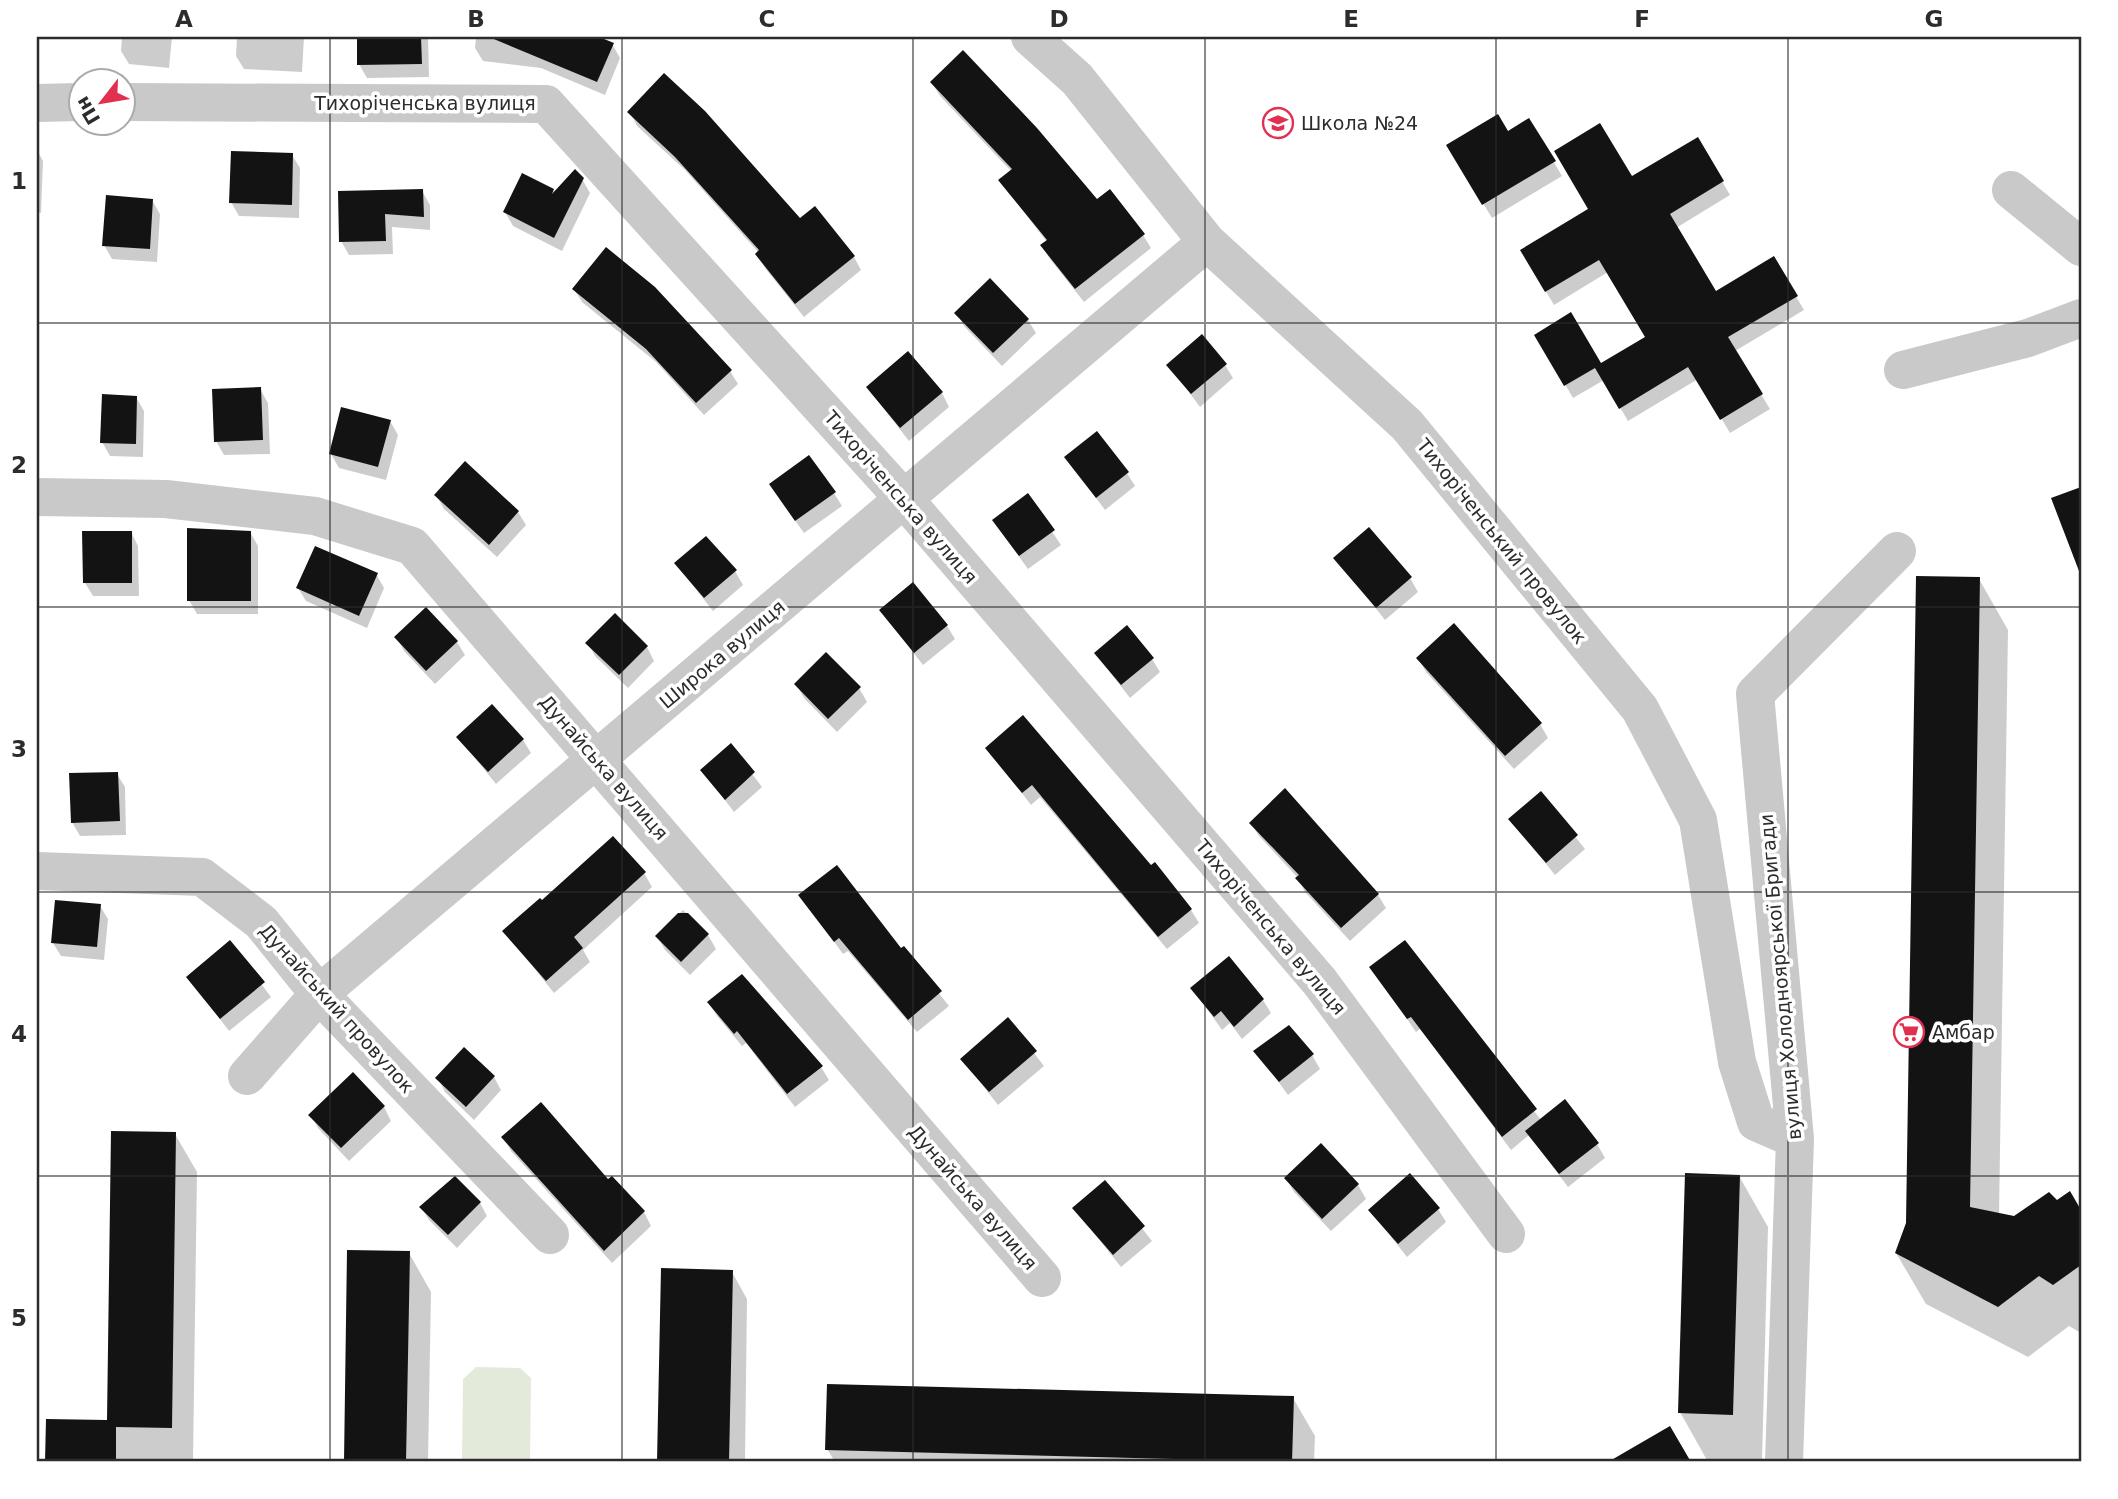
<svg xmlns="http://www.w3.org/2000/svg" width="2118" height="1499" viewBox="0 0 2118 1499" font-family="'DejaVu Sans',sans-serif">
<rect width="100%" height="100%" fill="#fff"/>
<path fill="#e4ead9" d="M476,1367L520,1368L531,1378L530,1462H462L463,1379Z"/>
<path fill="#0003" d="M122,37H172L169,68L129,64L121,51Z
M237,37H304L302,72L244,69L236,56Z
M358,37H428L429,77L367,78L359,64Z
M476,37H594L612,44L620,58L605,95L541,68L483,61L475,48Z
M932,83L1143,235L1151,248L1084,302L1050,259L1042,246L1047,242L1000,181L1011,171L940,96Z
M630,112L854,257L861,270L804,317L765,268L757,255L759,253L685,170L637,126Z
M1529,120L1562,176L1492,218L1448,146L1507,133Z
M1697,139L1730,195L1676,228L1715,293L1773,258L1804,310L1735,351L1770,409L1730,433L1698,379L1628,421L1604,380L1573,398L1536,335L1600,365L1647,337L1608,272L1554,305L1522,251Z
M37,150L43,161L41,213L37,212Z
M292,155L300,168L299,218L239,216L231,202Z
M582,179L590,193L562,251L513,226L505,212Z
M422,191L430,205V230L392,227L393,254L349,255L341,241L340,193Z
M152,200L160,214L157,262L112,259L104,245Z
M574,289L730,371L738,384L704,415L656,362L582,302Z
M957,313L1028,320L1036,333L1002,366L964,326Z
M1169,365H1225L1233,378L1200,407Z
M868,388L942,393L949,407L909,441Z
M260,389L268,403L270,454L224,455L216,441Z
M136,397L144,411L143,457L110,456L102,442Z
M390,421L398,435L386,480L339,468L331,454Z
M1066,458L1127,473L1135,486L1105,510Z
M834,493L842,506L804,533L779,498Z
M436,495L518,512L526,525L497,557L444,509Z
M1028,496L1061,545L1028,569L1002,533Z
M131,532L138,546L139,596H93L85,583Z
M250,532L258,546V614H197L189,600Z
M1336,558L1410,578L1418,592L1385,620Z
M676,564L735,571L743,585L713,611Z
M376,574L384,588L367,628L306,601L298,588Z
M1979,579L2008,630L1999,1215L2014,1218L2056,1202L2069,1193L2081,1213V1333L2069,1326L2028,1357L1926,1304L1896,1253L1908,1223Z
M881,611L947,626L955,639L923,665Z
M397,638L457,642L465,655L435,684L404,651Z
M588,643L647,647L654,661L628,688L595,656Z
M1096,654L1152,659L1160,672L1130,698Z
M1418,658L1540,724L1548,738L1514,769L1426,672Z
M796,684L859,688L867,702L837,732L804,698Z
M458,737L523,740L531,753L496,784Z
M731,746L762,787L734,812L702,770Z
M987,748L1191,910L1199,923L1167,949L1040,797L1031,805Z
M117,774L125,787L126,835L80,836L72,822Z
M1541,794L1585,849L1555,875L1510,819Z
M1251,823L1378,895L1386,908L1350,941L1305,892L1298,878L1259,836Z
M644,873L652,887L583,950L590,962L554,993L505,932L542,903Z
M800,895L901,950L903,948L949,1006L917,1032L848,951L843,954Z
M100,906L108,919L104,960L61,956L53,943Z
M683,910L708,935L716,949L690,975L665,950L657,936Z
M230,942L271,997L229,1031L188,977Z
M1405,943L1541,1120L1597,1144L1605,1158L1568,1187L1529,1135L1511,1150L1420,1029L1416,1032L1371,967Z
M1193,989L1263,1000L1271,1013L1242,1039L1230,1023L1222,1030Z
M709,1003L821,1067L829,1080L795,1107L746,1043L742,1046L717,1016Z
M1008,1019L1044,1066L998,1105L962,1059Z
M1256,1051L1312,1055L1320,1069L1288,1095Z
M353,1075L384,1107L391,1121L349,1161L318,1128L311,1115Z
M494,1077L501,1090L474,1120L445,1092L438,1078Z
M175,1134L197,1172L193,1462H47L48,1421L109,1422Z
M503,1137L608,1182L612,1178L644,1212L651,1226L612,1263L511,1151Z
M1321,1146L1358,1185L1366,1199L1331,1231L1294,1192L1286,1178Z
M1739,1176L1768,1227L1762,1462H1708L1680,1412Z
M1105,1182L1152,1241L1121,1267L1074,1208Z
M480,1203L487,1216L457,1248L429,1220L421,1207Z
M1438,1209L1446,1222L1407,1257L1370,1210Z
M349,1252L409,1253L431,1292L428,1462H345Z
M662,1270L732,1272L747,1299L745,1462H659Z
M1293,1398L1315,1436L1314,1462H835L827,1449Z"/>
<path fill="#131313" d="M357,37H421L422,64L357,65Z
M489,37H599L614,43L597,82Z
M963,50L1037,128L1097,199L1110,189L1145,234L1075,289L1040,245L1047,240L998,180L1012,169L930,82Z
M664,73L705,111L800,218L815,206L855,256L795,304L755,254L759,250L675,157L627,112Z
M1498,114L1508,131L1529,118L1556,161L1482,205L1446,145Z
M1600,123L1632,176L1698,137L1724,181L1670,214L1716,291L1774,256L1798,296L1728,337L1763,394L1720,420L1688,367L1619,409L1595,368L1564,386L1534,335L1571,312L1601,363L1645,337L1599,260L1545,292L1520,250L1588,209L1554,151Z
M231,151L293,153L292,205L229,203Z
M575,169L584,178L554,238L503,212L522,173L554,189L552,194Z
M423,189L424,217L385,214L386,241L339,242L338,191Z
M106,195L153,199L150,249L102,246Z
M606,247L655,287L732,370L696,403L646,349L572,289Z
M990,278L1029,319L993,353L954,313Z
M1202,334L1227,364L1191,394L1166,365Z
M908,351L943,392L900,428L866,387Z
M261,387L263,440L214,442L212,389Z
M102,394L137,396L136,444L100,443Z
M341,407L391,420L378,467L329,454Z
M1097,431L1129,472L1096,498L1064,457Z
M809,455L836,492L795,521L769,484Z
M465,461L519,511L489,545L434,495Z
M2081,487V571H2079L2051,498Z
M1028,493L1055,530L1019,556L992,520Z
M1369,527L1412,577L1376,608L1333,558Z
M187,528L251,531V601H187Z
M82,531H132V583H83Z
M706,536L737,570L704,598L674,563Z
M315,546L378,573L359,616L296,588Z
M1916,576L1980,577L1970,1207L2014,1216L2049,1192L2057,1200L2070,1191L2081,1210V1265L2053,1285L2039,1276L1998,1307L1895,1253L1906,1223Z
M913,582L948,625L914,653L879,610Z
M426,607L458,641L426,671L394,637Z
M615,613L648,646L619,675L585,643Z
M1454,623L1542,723L1505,756L1416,658Z
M1127,625L1154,658L1121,685L1094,653Z
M826,652L861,687L828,719L794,684Z
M492,704L524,739L488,772L456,737Z
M1023,715L1151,865L1155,862L1192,909L1158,937L1032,785L1022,793L985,748Z
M731,743L755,772L725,800L700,770Z
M118,772L120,821L71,823L69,773Z
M1285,788L1379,894L1341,928L1295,878L1299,875L1249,823Z
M1541,791L1578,835L1546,863L1508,819Z
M613,836L646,872L574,937L583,948L546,981L502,931L540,898L542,900Z
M837,865L901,948L904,946L942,991L908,1020L839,938L834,942L798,895Z
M55,900L101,904L97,947L51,943Z
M678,913H688L709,934L681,962L655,936Z
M230,940L265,982L220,1019L186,977Z
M1405,940L1537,1109L1502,1137L1411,1017L1407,1019L1369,967Z
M1229,956L1264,999L1234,1027L1221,1011L1214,1017L1190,988Z
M742,974L823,1066L787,1094L737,1031L734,1034L707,1002Z
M1008,1017L1037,1051L989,1092L960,1059Z
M1289,1025L1314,1054L1279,1082L1253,1051Z
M464,1047L495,1076L466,1107L435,1078Z
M353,1072L385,1106L341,1148L308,1115Z
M1565,1099L1599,1143L1559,1174L1525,1131Z
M541,1102L608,1179L612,1176L645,1211L604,1251L501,1137Z
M111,1131L176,1132L172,1428L116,1427V1462H45L46,1419L107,1420Z
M1321,1143L1359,1184L1322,1219L1284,1178Z
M1410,1173L1440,1208L1398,1244L1368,1210Z
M1685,1173L1740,1175L1733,1415L1678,1413Z
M455,1176L481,1202L448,1235L419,1207Z
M1105,1180L1145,1226L1113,1255L1072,1208Z
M347,1250L410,1251L406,1462H344Z
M661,1268L733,1270L729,1462H657Z
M827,1384L1294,1396L1292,1462L825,1450Z
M1670,1426L1691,1462H1608Z"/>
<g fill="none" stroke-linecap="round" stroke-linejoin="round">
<path stroke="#c9c9c9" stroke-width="38" d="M1030,37L1077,79L1207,242L1407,425L1640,709L1698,820L1737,1062L1756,1122L1795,1139
M122,102L546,104L905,500L1320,982L1506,1234
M37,103L80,102
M2011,190L2081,247
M1903,370L2028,338L2081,318
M37,497L166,499L315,516L412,546L1042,1278
M37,871L202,877L261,922L319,994L550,1235
M247,1076L319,994L1207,242
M1784,1462L1795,1139L1755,694L1897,551"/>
</g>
<path fill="none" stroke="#2c2c2c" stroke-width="2" stroke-opacity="0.55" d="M330,37V1462M622,37V1462M913,37V1462M1205,37V1462M1496,37V1462M1788,37V1462M37,323H2081M37,607H2081M37,892H2081M37,1176H2081"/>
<defs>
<g id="school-ring" transform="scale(1.575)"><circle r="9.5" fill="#fff" stroke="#e23051" stroke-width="1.5"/><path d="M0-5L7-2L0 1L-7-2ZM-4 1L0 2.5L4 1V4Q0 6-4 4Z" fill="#e23051"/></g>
<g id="supermarket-ring" transform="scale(1.575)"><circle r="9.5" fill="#fff" stroke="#e23051" stroke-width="1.5"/><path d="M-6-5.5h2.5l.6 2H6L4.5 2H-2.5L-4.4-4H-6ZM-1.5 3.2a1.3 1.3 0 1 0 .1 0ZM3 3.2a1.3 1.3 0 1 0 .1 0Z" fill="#e23051"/></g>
</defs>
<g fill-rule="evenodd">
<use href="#school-ring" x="1278" y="123"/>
<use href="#supermarket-ring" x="1909" y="1032"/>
</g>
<g text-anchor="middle" stroke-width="7" stroke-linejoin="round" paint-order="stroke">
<g font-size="19" fill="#2c2c2c" stroke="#fff">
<text x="425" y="110">Тихоріченська вулиця</text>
<text transform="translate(901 497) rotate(49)" y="7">Тихоріченська вулиця</text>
<text transform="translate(1502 541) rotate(51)" y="7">Тихоріченський провулок</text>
<text transform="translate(722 654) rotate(-40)" y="7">Широка вулиця</text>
<text transform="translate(604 767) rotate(49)" y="7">Дунайська вулиця</text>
<text transform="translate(1271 927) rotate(50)" y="7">Тихоріченська вулиця</text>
<text transform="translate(1780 977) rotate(-95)" y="7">вулиця Холодноярської Бригади</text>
<text transform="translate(337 1008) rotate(48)" y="7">Дунайський провулок</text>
<text transform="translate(973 1197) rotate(49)" y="7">Дунайська вулиця</text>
</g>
<g font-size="19" fill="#2c2c2c" stroke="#fff" text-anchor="start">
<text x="1301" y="130">Школа №24</text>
<text x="1932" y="1039">Амбар</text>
</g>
</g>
<rect width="2118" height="1499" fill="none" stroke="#ffffff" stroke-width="77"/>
<g transform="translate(102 102) rotate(239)"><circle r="33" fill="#ffffff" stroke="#ababab" stroke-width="2"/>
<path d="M0-5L12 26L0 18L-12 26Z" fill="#e23051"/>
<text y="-10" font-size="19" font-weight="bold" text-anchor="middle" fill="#2c2c2c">Пн</text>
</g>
<rect x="38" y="38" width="2042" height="1422" fill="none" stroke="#2c2c2c" stroke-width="2.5"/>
<g font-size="23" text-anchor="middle" font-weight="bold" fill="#2c2c2c">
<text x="184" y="27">A</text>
<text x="476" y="27">B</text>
<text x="767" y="27">C</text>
<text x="1059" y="27">D</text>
<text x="1351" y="27">E</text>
<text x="1642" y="27">F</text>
<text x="1934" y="27">G</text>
<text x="19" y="189">1</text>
<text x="19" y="473">2</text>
<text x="19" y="757">3</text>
<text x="19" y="1042">4</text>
<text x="19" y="1326">5</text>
</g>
</svg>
